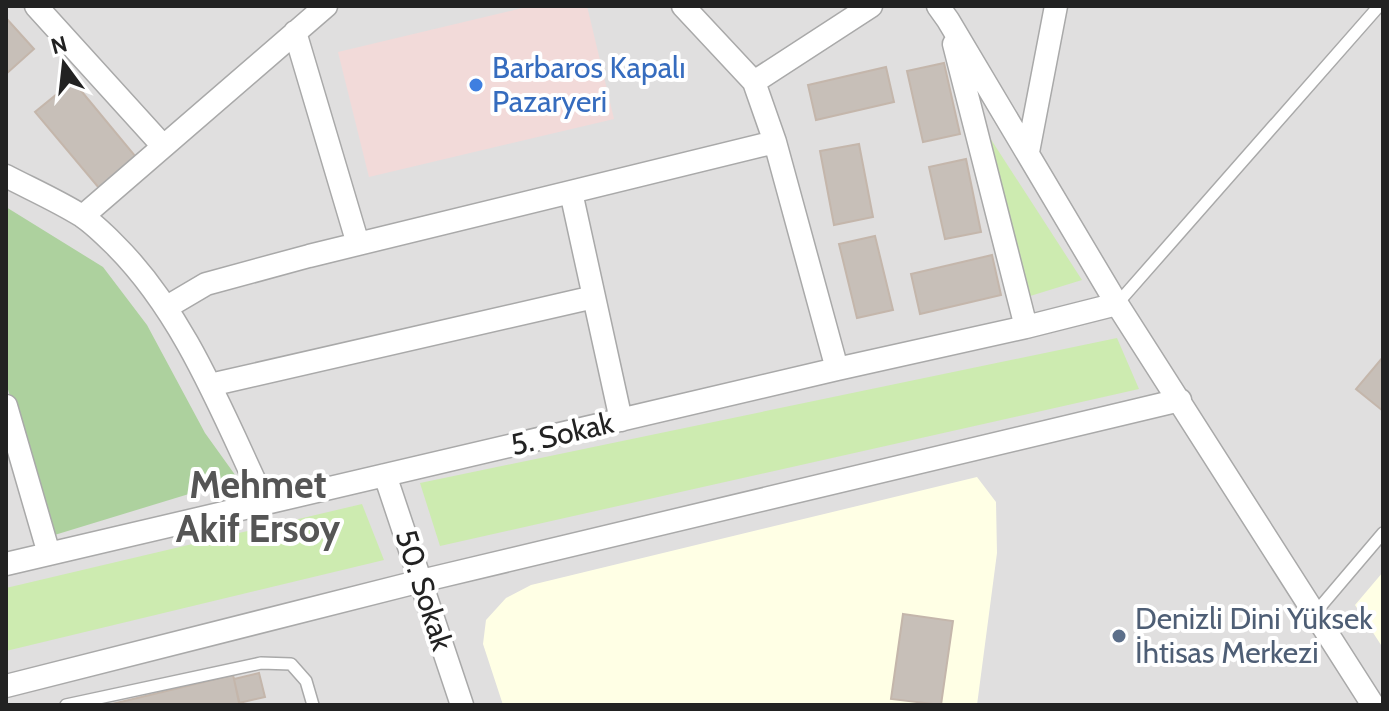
<svg xmlns="http://www.w3.org/2000/svg" width="1389" height="711" viewBox="0 0 1389 711" font-family="Cabin,sans-serif">
<rect width="100%" height="100%" fill="#f2efe9"/>
<path fill="#e0dfdf" d="M6,6H1383V705H6Z"/>
<path fill="#f2dad9" d="M531,6H587L614,119L369,177L338,52Z"/>
<path fill="#ffffe5" d="M977,477L996,502L997,553L977,705H503L483,644L486,620L506,598L531,585Z
M1383,572V648L1355,605Z"/>
<path fill="#cdebb0" d="M981,124L1082,280L1027,297Z
M1117,338L1139,389L440,546L420,483Z
M362,504L384,560L6,651V588Z"/>
<path fill="#add19e" d="M6,207L103,267L147,325L205,433L238,479L48,537L6,382Z"/>
<path fill="#c7bfb8" stroke="#c4b6ab" stroke-width="2" d="M6,18L34,49L6,74Z
M944,63L960,134L923,142L907,71Z
M886,67L894,102L816,120L808,85Z
M73,81L136,157L99,188L35,112Z
M859,144L873,217L834,225L820,151Z
M966,159L981,232L945,239L929,167Z
M875,236L893,310L857,318L839,244Z
M992,255L1001,295L920,314L911,274Z
M1383,357V411L1356,389Z
M903,614L953,621L941,705L891,699Z
M259,673L265,697L239,703L234,679Z
M233,675L240,705H108Z"/>
<g fill="none" stroke-linecap="round" stroke-linejoin="round">
<g stroke="#a9a9a9" stroke-width="14">
<path id="lane" d="M1117,304L1379,6
M1315,613L1383,533
M66,705L261,663L291,664L306,681L313,705"/>
</g>
<g stroke="#a9a9a9" stroke-width="25">
<path id="street" d="M36,6L163,146
M683,6L754,82
M938,6L948,20L1117,304L1373,705
M295,32L358,244
M954,44L1026,327
M1028,152L1056,6
M6,176C31,189 58,201 82,216C94,224 104,234 114,244C185,314 223,415 265,503
M571,192L621,420
M83,216L326,6
M167,307L206,284L309,256L775,142
M837,369L775,142L754,82L871,6
M210,385L594,297
M6,406L49,554
M385,475L462,705
M6,564L837,369L1026,327L1117,304
M6,686L421,581L1180,400"/>
</g>
<use href="#lane" stroke="#fff" stroke-width="11"/>
<use href="#street" stroke="#fff" stroke-width="22"/>
</g>
<circle fill="#3f7fe0" stroke="#fff" stroke-width="3" cx="476" cy="85" r="8"/>
<circle fill="#5c6f8a" stroke="#fff" stroke-width="3" cx="1119" cy="636" r="8"/>
<g text-anchor="middle" stroke-width="8" stroke-linejoin="round" paint-order="stroke">
<g font-size="30" fill="#366cbe" stroke="#fff" text-anchor="start">
<text x="492" y="78">Barbaros Kapalı<tspan x="492" dy="34">Pazaryeri</tspan></text>
</g>
<g font-size="30" fill="#222" stroke="#fff">
<text transform="translate(562 434) rotate(-13)" y="10">5. Sokak</text>
<text transform="translate(424 590) rotate(72)" y="10">50. Sokak</text>
</g>
<g font-size="30" fill="#4e5e75" stroke="#fff" text-anchor="start">
<text x="1135" y="629">Denizli Dini Yüksek<tspan x="1135" dy="34">İhtisas Merkezi</tspan></text>
</g>
<g font-size="38" font-weight="bold" fill="#555" stroke="#fff">
<text x="258" y="498">Mehmet<tspan x="258" dy="44">Akif Ersoy</tspan></text>
</g>
</g>
<rect width="1389" height="711" fill="none" stroke="#222222" stroke-width="16"/>
<g transform="translate(64 64) rotate(345)" stroke="#ffffff" stroke-width="6" paint-order="stroke">
<path d="M0-6L14 30L0 20L-14 30Z" fill="#222222"/>
<text y="-12" font-size="22" font-weight="bold" text-anchor="middle" fill="#222222">N</text>
</g>
</svg>
